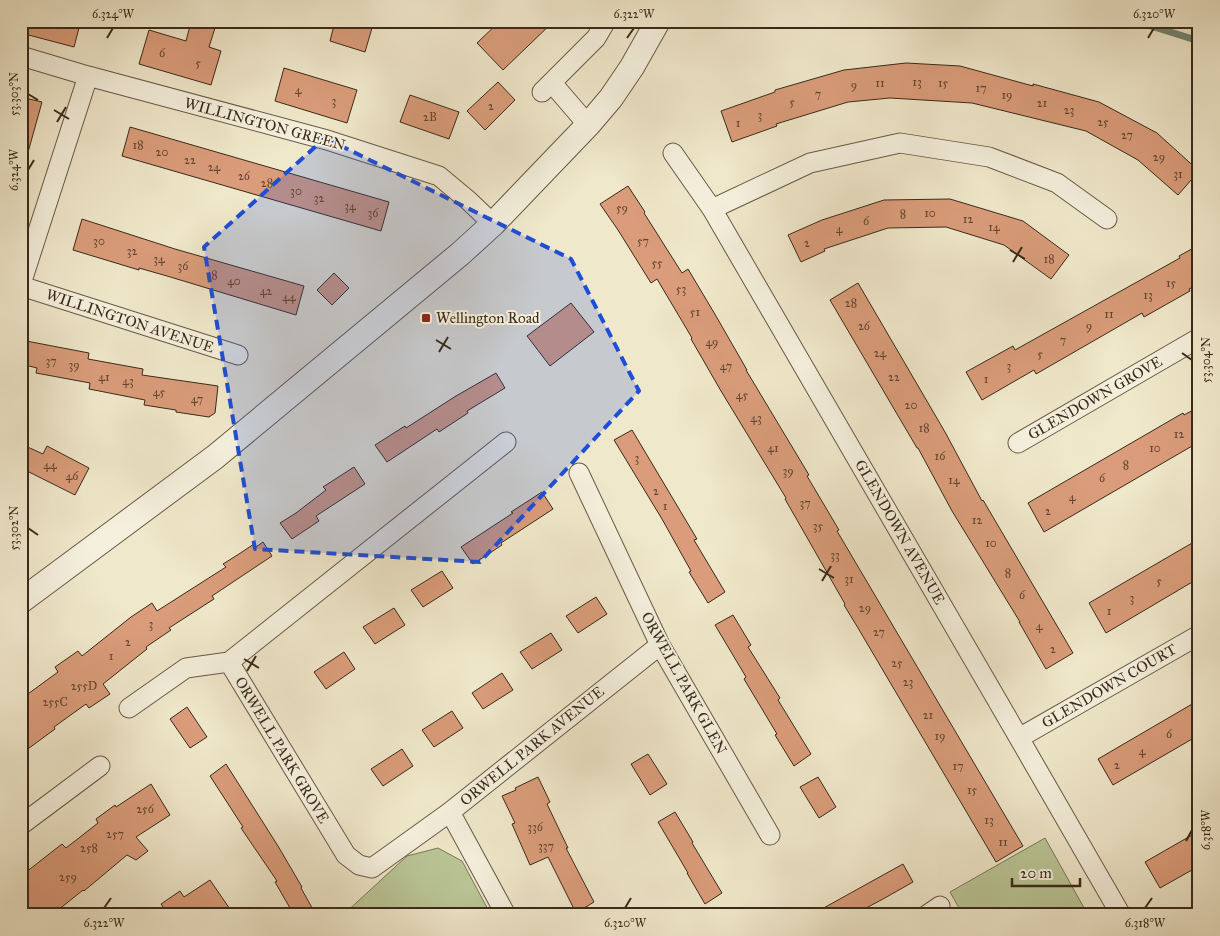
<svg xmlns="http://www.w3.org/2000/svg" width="1220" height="936" viewBox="0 0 1220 936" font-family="'IM FELL Great Primer',serif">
<rect width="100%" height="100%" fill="#f0e8cb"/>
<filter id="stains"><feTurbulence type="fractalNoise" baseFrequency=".004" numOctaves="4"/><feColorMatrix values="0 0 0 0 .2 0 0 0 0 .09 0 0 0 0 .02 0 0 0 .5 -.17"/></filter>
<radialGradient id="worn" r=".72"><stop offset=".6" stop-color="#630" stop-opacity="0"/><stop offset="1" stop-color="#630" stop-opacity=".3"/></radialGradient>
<path fill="#bac697" stroke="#7a7858" d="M1045,838L1088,915H963L950,892Z
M438,848L462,861L491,915H343L407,856Z"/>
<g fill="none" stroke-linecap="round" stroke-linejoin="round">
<path stroke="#738476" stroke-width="7" d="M1135,21L1199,41"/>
</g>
<path fill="#da9c7a" stroke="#392a19" d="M21,21H56L79,28L74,47L21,33Z
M335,21H374L365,52L330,41Z
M500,21H554L503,70L477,43Z
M191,22L215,28L209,47L221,51L211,85L139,64L149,30L186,41Z
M906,63L960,66L1033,86V84L1099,102L1157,133L1199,171L1178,195L1138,160L1086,131L972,103L890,98L848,102L776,124L777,126L732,142L721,111L775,92V90L844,70Z
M284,68L357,90L347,123L275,101Z
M498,82L515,100L485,130L467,111Z
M410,95L459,112L449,139L400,122Z
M21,97L42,102L27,156H21Z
M130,127L389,202L381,231L122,156Z
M628,186L645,212L644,213L682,273L688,269L716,316L747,370H746L809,475L807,476L839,530L837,531L1023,846L996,862L858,628L844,605L845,604L785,499L786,498L721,391L691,339L692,338L657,279L651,283L618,230L600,204Z
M950,199L1023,221L1069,255L1051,279L1004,245L946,227L888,228L824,249L825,251L801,262L788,235L822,220L884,200Z
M82,219L175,249L304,286L296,315L167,276L139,268V270L73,250Z
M1199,245V292L1195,286L1189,289L1190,291L1144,317L1142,313L1036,374L1034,370L982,400L966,372L1013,346L1015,350L1180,258L1179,256Z
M334,273L349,288L332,305L317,290Z
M858,283L945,432L982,501L983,500L1073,653L1046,669L1019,622H1020L952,511L918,448H917L830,300Z
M571,303L594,332L550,366L527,336Z
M21,340L89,353L88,359L143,369L142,375L218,386L215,413L209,417L176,412V410L144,405L145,400L89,389L90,383L36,373L37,368L21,364Z
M496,373L505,388L467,411L468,413L439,432L437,429L387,462L375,445L405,426L406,428L456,396Z
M1199,407V442L1044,532L1028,503L1183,413L1184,415Z
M632,430L697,539L694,540L725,592L708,603L689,572L691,571L662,519L614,440Z
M21,444L43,454L47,446L89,468L75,495L21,468Z
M354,467L365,484L316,516L319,521L292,539L280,523L296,513L326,490L323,487Z
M542,492L553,509L501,543L502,545L473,564L461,547L513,513L511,512Z
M1199,539V578L1106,633L1089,603Z
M263,542L272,556L212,596L214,599L169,628L171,630L146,647L147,649L103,684L110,694L89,708L86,704L54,727L55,729L21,754V699L58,672L55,667L78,651L82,656L131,617L152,603L157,611L226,567L223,564L239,554L254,544L256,547Z
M442,571L453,588L423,607L411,590Z
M596,597L607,614L578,633L566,616Z
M394,608L405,625L375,644L363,627Z
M733,615L751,645L748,647L780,698L778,700L811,754L794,766L775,735L777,734L744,679L746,677L715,625Z
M551,633L562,650L532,669L520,652Z
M344,652L355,669L326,689L314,672Z
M502,673L513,690L483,709L472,693Z
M1199,700V735L1113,785L1098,759Z
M187,707L207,737L190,748L170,719Z
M452,711L463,728L434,747L422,730Z
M402,749L413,766L383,786L371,769Z
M648,754L667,784L650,795L631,764Z
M226,764L278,846L302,887L301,888L316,915H294L275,882L277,881L241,828L243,827L210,776Z
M538,777L550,802L547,804L568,848H566L594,902L576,913L548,857L530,865L512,824L515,823L502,796L516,790L515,788Z
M818,777L836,807L819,818L800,787Z
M151,784L170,815L136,837L148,851L136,860L127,855L84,891L83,890L52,915H21V876L62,844L66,848L98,823L96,819L115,805L116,807Z
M675,812L693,842L692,843L722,893L705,904L687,873H688L658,822Z
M1199,831V866L1160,888L1145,862Z
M903,864L913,882L883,899L853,915H811Z
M210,880L234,915H157L165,910L161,904L180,891L184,897Z"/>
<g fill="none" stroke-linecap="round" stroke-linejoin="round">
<g stroke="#675a46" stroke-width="21">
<path id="minor" d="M21,56L88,76L327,140L439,176L469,201L493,224
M552,83L588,125
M542,92L596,38L606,21
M673,153L712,209L1019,738L1121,915
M712,209L810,163L900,143L989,157L1057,183L1107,219
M21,284L88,76
M21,286L238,355
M1018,443L1199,338
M579,473L660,645L770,835
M129,708L186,668L229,662
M1019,738L1199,635
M450,812L372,868L359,865L346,855L229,662L506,442
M21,825L100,766
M506,915L450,812L660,645
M927,915L940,906"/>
</g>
<g stroke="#675a46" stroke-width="26">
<path id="tertiary" d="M21,601L215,457L460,254L493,224L588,125L611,98L632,67L658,21"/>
</g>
<use href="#minor" stroke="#f5f0dd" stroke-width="19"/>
<use href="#tertiary" stroke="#f5f0dd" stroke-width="24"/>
</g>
<path fill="#1d4ed8" fill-opacity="0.2" stroke="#1d4ed8" stroke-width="4" stroke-dasharray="10 6" stroke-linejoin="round" d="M325,138L571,259L639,391L480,562L255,549L204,247Z"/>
<path fill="none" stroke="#392a19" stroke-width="2" d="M107,38L113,28M627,38L634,28M1148,38L1154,28M28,94L38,100M54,110L69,119M57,122L66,107M28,170L34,160M1010,250L1025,259M1013,262L1022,247M436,340L451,349M439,352L448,337M1182,353L1192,360M28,528L38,535M819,569L834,578M822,581L831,566M244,659L259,668M247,671L256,656M1186,841L1192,830M104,908L111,898M625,908L631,898M1145,908L1152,898"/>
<rect fill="#8f2418" stroke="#f5f0dd" stroke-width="2" x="421" y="313" width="10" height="10" rx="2.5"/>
<g text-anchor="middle" stroke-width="4" stroke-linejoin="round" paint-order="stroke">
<g font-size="12" fill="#614631">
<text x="162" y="57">6</text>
<text x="198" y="67">5</text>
<text x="917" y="86">13</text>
<text x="880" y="87">11</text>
<text x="943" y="87">15</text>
<text x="854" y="89">9</text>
<text x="981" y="92">17</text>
<text x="298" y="94">4</text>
<text x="818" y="98">7</text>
<text x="1007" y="99">19</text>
<text x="334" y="105">3</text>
<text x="792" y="106">5</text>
<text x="1042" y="107">21</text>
<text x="491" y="110">2</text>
<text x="1069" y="114">23</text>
<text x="760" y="119">3</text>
<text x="430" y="121">2B</text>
<text x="1103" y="126">25</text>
<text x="738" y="127">1</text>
<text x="1127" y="139">27</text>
<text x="138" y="149">18</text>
<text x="162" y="156">20</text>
<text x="1159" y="161">29</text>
<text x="190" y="164">22</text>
<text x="214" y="171">24</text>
<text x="1178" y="178">31</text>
<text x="244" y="180">26</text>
<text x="267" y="187">28</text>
<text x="296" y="195">30</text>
<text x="319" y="202">32</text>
<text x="350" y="210">34</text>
<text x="622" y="212">59</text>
<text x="373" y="217">36</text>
<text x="930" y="217">10</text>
<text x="903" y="218">8</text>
<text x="968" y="223">12</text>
<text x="866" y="225">6</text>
<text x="994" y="231">14</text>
<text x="839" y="233">4</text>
<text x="99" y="245">30</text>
<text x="643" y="245">57</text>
<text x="807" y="247">2</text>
<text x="132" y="255">32</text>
<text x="159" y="263">34</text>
<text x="1049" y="263">18</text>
<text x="657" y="267">55</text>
<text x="183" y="270">36</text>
<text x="212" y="279">38</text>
<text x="234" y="285">40</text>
<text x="1171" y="287">15</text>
<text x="681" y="293">53</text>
<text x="266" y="295">42</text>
<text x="1148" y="299">13</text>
<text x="289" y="301">44</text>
<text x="851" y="307">28</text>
<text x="695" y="316">51</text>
<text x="1109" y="318">11</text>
<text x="864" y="330">26</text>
<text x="1089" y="330">9</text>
<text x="1063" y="344">7</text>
<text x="712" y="346">49</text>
<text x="880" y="357">24</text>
<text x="1040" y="358">5</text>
<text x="51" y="365">37</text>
<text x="74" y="369">39</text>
<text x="726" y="370">47</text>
<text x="1009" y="370">3</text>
<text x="104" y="381">41</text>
<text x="894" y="381">22</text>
<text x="986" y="383">1</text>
<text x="128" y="385">43</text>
<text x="159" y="396">45</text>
<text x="742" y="399">45</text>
<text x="197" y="403">47</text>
<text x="911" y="409">20</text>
<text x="756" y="422">43</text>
<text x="924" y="432">18</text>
<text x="1179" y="438">12</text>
<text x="773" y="452">41</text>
<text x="1155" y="452">10</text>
<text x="940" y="460">16</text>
<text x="637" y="462">3</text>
<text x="50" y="469">44</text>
<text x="1126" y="469">8</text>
<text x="788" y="475">39</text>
<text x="72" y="480">46</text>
<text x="1102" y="482">6</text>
<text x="954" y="484">14</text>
<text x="656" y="495">2</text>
<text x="1072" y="501">4</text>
<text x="805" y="507">37</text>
<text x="665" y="510">1</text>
<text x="1048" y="515">2</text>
<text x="977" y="524">12</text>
<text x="818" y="530">35</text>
<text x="991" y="547">10</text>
<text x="835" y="559">33</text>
<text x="1008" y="577">8</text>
<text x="849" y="583">31</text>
<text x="1159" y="585">5</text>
<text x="1022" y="599">6</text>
<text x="1132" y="602">3</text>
<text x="865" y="612">29</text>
<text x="1109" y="615">1</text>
<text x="151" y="628">3</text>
<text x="1039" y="630">4</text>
<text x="879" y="636">27</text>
<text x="128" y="646">2</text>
<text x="1053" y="653">2</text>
<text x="111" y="660">1</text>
<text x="897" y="667">25</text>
<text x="908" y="686">23</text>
<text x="84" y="690">255D</text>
<text x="55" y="706">255C</text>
<text x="928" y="719">21</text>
<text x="1169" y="738">6</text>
<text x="940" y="740">19</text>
<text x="1142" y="755">4</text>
<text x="1117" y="769">2</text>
<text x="958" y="770">17</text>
<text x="972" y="794">15</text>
<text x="145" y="813">256</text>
<text x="989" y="824">13</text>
<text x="535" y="831">336</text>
<text x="115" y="838">257</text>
<text x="1003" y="846">11</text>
<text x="546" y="850">337</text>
<text x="89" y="852">258</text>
<text x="68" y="881">259</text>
</g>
<g font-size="15" fill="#392a19" stroke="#f5f0dd">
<text transform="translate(265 124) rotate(15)" y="5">WILLINGTON GREEN</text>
<text transform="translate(130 321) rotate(18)" y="5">WILLINGTON AVENUE</text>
<text transform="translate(1095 398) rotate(-30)" y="5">GLENDOWN GROVE</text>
<text transform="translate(900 532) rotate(60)" y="5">GLENDOWN AVENUE</text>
<text transform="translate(684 683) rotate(61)" y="5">ORWELL PARK GLEN</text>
<text transform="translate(1109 686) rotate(-30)" y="5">GLENDOWN COURT</text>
<text transform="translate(532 746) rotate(-39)" y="5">ORWELL PARK AVENUE</text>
<text transform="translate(282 750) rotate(59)" y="5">ORWELL PARK GROVE</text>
</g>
<g font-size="15" fill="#392a19" stroke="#f5f0dd" text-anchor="start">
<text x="436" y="323">Wellington Road</text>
</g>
</g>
<rect width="1220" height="936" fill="none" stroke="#f0e8cb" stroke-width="55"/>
<path d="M1012 878v8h68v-8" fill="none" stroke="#392a19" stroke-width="2.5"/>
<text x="1020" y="878" font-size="15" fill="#392a19" stroke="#f5f0dd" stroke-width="4" paint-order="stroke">20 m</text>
<rect x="28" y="28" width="1164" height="880" fill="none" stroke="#392a19" stroke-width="2"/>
<g font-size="12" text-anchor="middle" fill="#392a19">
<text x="113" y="18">6.324°W</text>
<text x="634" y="18">6.322°W</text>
<text x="1154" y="18">6.320°W</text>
<text transform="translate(14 94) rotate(-90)" y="4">53.303°N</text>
<text transform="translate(14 170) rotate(-90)" y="4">6.324°W</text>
<text transform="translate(1206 360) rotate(-90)" y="4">53.304°N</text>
<text transform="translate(14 528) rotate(-90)" y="4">53.302°N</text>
<text transform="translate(1206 830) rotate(-90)" y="4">6.318°W</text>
<text x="104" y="927">6.322°W</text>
<text x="625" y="927">6.320°W</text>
<text x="1145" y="927">6.318°W</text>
</g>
<rect width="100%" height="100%" filter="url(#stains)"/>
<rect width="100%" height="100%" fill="url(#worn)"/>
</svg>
